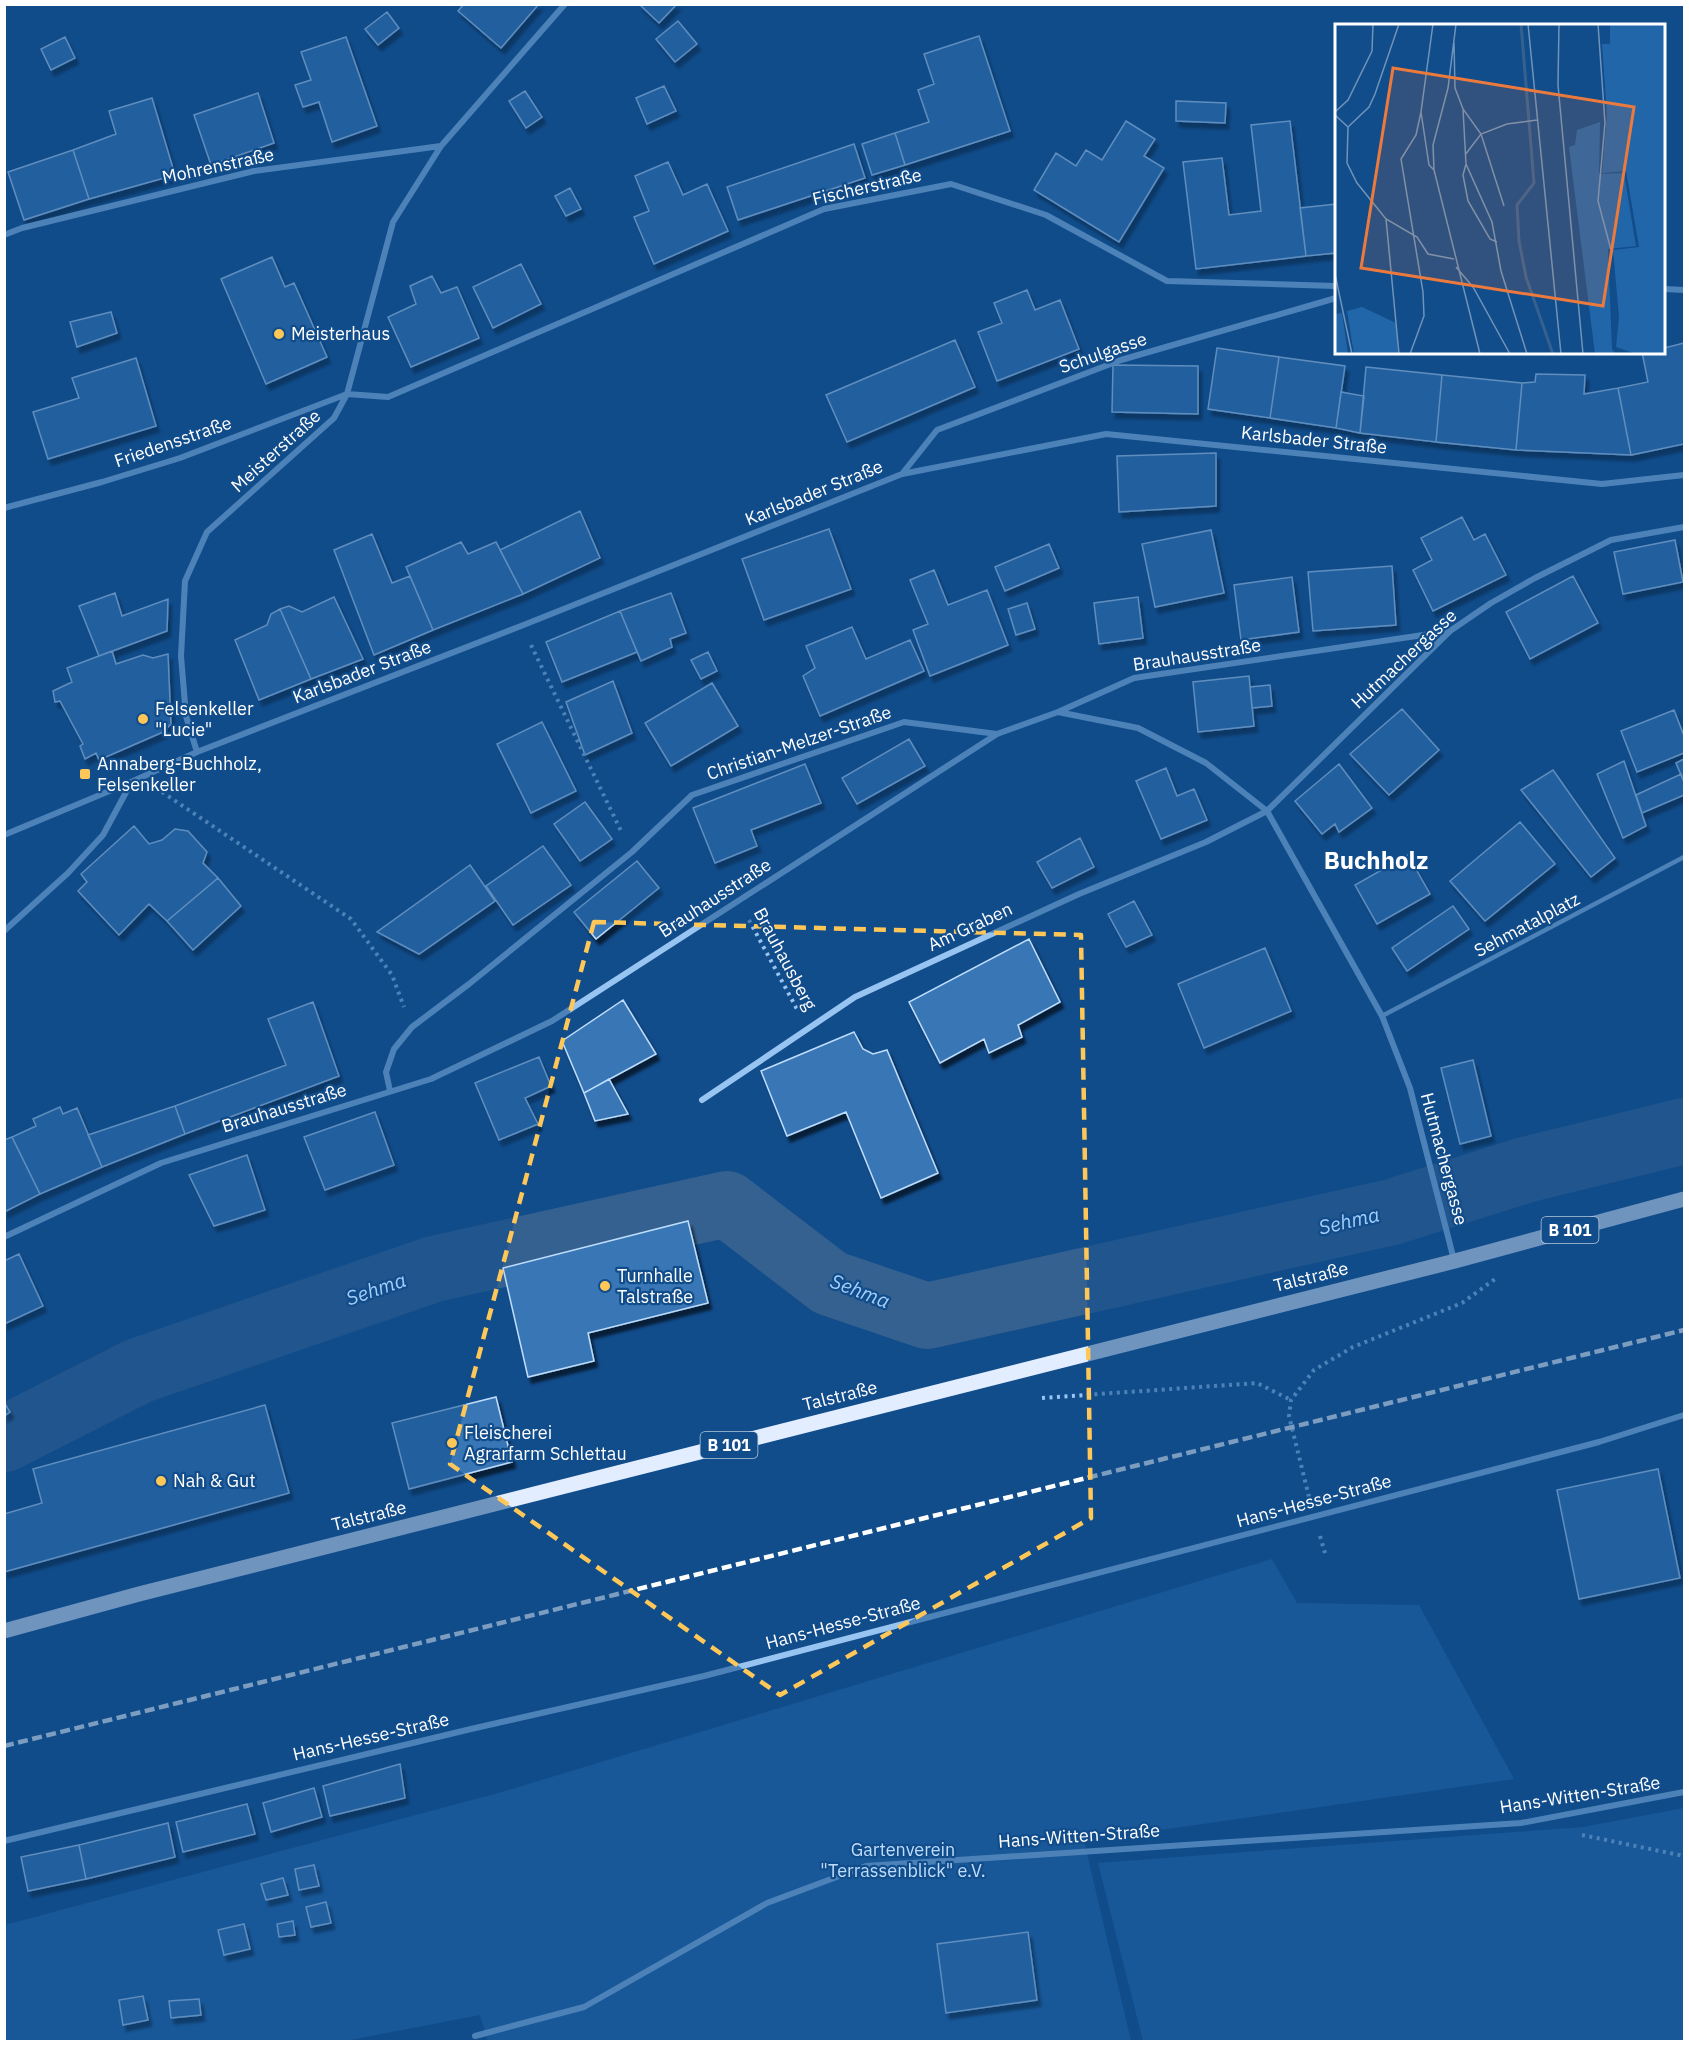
<svg xmlns="http://www.w3.org/2000/svg" width="1689" height="2046" viewBox="0 0 1689 2046" font-family="'IBM Plex Sans',sans-serif">
<defs>
<filter id="shadow"><feDropShadow dx="3.5" dy="6" stdDeviation="1.5" flood-color="#0009"/></filter>
</defs>
<rect width="100%" height="100%" fill="#114c8b"/>
<path fill="#26a" d="M1272,1559L1297,1603L1419,1605L1514,1779L1084,1841L1131,2041L488,2042L480,2015L345,2041L5,2042V1925L502,1792Z
M1684,1808V2041H1143L1098,1863L1583,1827Z"/>
<g fill="none" stroke-linecap="round" stroke-linejoin="round">
<path stroke="#356190" stroke-width="66" d="M4,1439L138,1371L434,1269L727,1204L830,1283L927,1316L1392,1212L1525,1170L1684,1131"/>
</g>
<path fill="#3976b5" stroke="#beddfd" stroke-width="1.5" filter="url(#shadow)" d="M464,4H539L501,48L458,11Z
M639,4H677L659,23Z
M387,12L399,28L378,45L365,29Z
M678,21L697,44L675,62L656,39Z
M979,36L1010,131L905,165L895,133L929,122L918,90L934,84L924,54Z
M65,37L75,58L51,70L41,49Z
M346,37L377,126L332,142L319,102L303,107L295,85L311,80L301,52Z
M664,86L676,111L647,124L636,98Z
M525,91L542,117L526,128L509,101Z
M258,93L274,143L211,165L194,115Z
M152,98L175,175L89,199L73,150L116,134L109,111Z
M1176,101L1226,103L1225,123L1176,121Z
M1126,121L1155,139L1144,156L1164,168L1119,242L1034,190L1056,153L1076,166L1086,150L1102,160Z
M1290,121L1306,256L1196,269L1183,162L1222,158L1229,215L1261,211L1251,125Z
M895,133L905,165L872,175L862,144Z
M854,144L865,178L738,220L727,187Z
M73,150L89,199L24,220L8,172Z
M668,162L683,195L707,184L728,231L654,264L634,217L649,211L635,176Z
M570,188L581,209L566,216L555,196Z
M1336,204V253L1306,256L1300,208Z
M272,257L285,287L294,283L327,357L266,384L221,279Z
M521,264L541,304L493,328L473,287Z
M432,276L441,293L457,287L479,338L411,367L388,317L416,304L410,286Z
M1027,290L1035,310L1060,300L1079,349L997,381L978,332L1002,323L994,303Z
M111,312L117,333L77,347L70,322Z
M955,340L975,387L847,442L826,395Z
M1684,343V444L1631,455L1618,388L1648,382L1642,352H1664V348Z
M1217,348L1279,357L1270,418L1208,409Z
M1279,357L1345,366L1336,428L1270,418Z
M136,358L156,426L48,459L33,412L79,398L72,378Z
M1113,365L1198,366V414L1112,412Z
M1366,367L1442,375L1436,442L1360,433Z
M1536,374L1585,375L1584,394L1618,388L1631,455L1516,450L1522,383L1535,382Z
M1442,375L1522,383L1516,450L1436,442Z
M1341,392L1364,396L1360,433L1336,428Z
M1216,453V506L1119,512L1117,456Z
M580,511L600,558L523,594L500,550Z
M1462,517L1474,540L1485,534L1506,575L1433,611L1413,570L1432,560L1421,538Z
M829,529L851,589L764,620L742,559Z
M1211,530L1224,593L1155,607L1142,544Z
M372,534L392,583L410,576L433,630L374,655L334,550Z
M1675,540L1683,582L1623,594L1614,552Z
M461,542L468,554L496,542L523,594L433,630L406,567Z
M1049,544L1059,568L1005,591L995,567Z
M1392,566L1396,625L1313,631L1308,572Z
M934,570L948,605L987,590L1008,645L930,676L913,630L928,624L910,580Z
M1573,576L1598,623L1530,659L1506,612Z
M1292,577L1299,632L1241,640L1234,585Z
M115,593L122,616L168,599L167,631L99,656L79,606Z
M671,593L686,633L670,639L672,647L641,661L620,611Z
M334,597L363,659L311,679L280,609L289,606L302,612Z
M1138,597L1143,638L1099,644L1094,603Z
M1027,603L1035,629L1016,635L1008,609Z
M280,609L311,679L259,700L235,640L267,625L271,614Z
M620,611L637,652L562,682L546,642Z
M852,627L866,659L910,640L924,671L820,716L803,676L815,668L806,646Z
M112,651L116,664L143,655L153,658L168,654L171,724L163,732L99,760L96,753L85,759L80,746L83,744L60,701L55,702L53,691L72,682L67,668Z
M708,652L717,671L701,679L691,660Z
M1249,676L1254,726L1198,732L1193,682Z
M613,681L632,733L585,755L566,702Z
M712,683L738,726L671,766L645,723Z
M1270,685L1272,706L1252,708L1250,687Z
M1402,709L1439,750L1389,795L1350,754Z
M1674,710L1684,736V753L1637,772L1621,731Z
M542,722L576,791L531,813L497,744Z
M909,739L925,766L857,804L842,778Z
M1684,759V782L1676,763Z
M1624,761L1646,826L1623,838L1597,774Z
M805,764L821,803L751,830L757,846L715,863L693,808Z
M1339,764L1372,808L1339,832L1335,824L1322,834L1295,801Z
M1166,768L1177,796L1194,789L1207,820L1161,839L1136,781Z
M1553,770L1615,858L1591,877L1521,790Z
M1681,774L1684,782V795L1642,813L1636,795Z
M585,802L612,839L580,861L554,824Z
M1520,822L1555,864L1485,921L1450,881Z
M134,826L149,844L162,840L175,829L188,831L207,852L203,863L218,878L167,921L149,904L119,935L78,891L87,882L81,874Z
M1080,838L1094,867L1052,888L1037,862Z
M543,846L571,885L513,925L486,886Z
M1408,855L1430,894L1377,924L1355,885Z
M637,861L659,888L596,939L574,912Z
M470,865L495,901L419,954L377,932Z
M218,878L241,906L193,950L167,921Z
M1134,901L1152,935L1126,947L1108,914Z
M1453,906L1469,929L1407,971L1392,948Z
M1029,939L1060,1002L1018,1025L1022,1037L989,1053L984,1039L940,1063L909,1002Z
M1265,948L1291,1011L1204,1048L1178,984Z
M623,1000L656,1054L584,1093L562,1041Z
M313,1002L339,1076L185,1134L175,1106L286,1065L268,1019Z
M854,1032L863,1049L873,1054L887,1050L938,1173L881,1198L846,1112L787,1136L761,1071Z
M539,1057L551,1086L525,1098L538,1124L499,1140L475,1083Z
M1473,1060L1491,1136L1460,1144L1441,1068Z
M609,1079L628,1114L595,1121L584,1093Z
M175,1106L185,1134L102,1167L88,1135Z
M60,1107L63,1114L77,1108L102,1167L40,1194L12,1137L36,1126L33,1119Z
M375,1112L394,1165L325,1190L304,1137Z
M12,1137L40,1194L4,1212V1140Z
M247,1155L265,1210L214,1226L189,1175Z
M688,1221L708,1303L588,1333L594,1361L528,1377L503,1268Z
M19,1254L43,1306L4,1324V1261Z
M496,1397L512,1462L409,1489L392,1423Z
M4,1402L10,1412L4,1416Z
M265,1405L289,1493L4,1572V1514L42,1503L33,1469Z
M1658,1469L1680,1578L1579,1599L1557,1490Z
M400,1764L405,1798L330,1816L323,1786Z
M314,1788L322,1817L271,1832L263,1803Z
M247,1804L255,1834L183,1852L176,1822Z
M168,1823L175,1857L86,1879L79,1845Z
M79,1845L86,1879L28,1891L21,1857Z
M314,1865L319,1886L299,1890L295,1869Z
M283,1878L288,1895L266,1900L261,1884Z
M326,1902L331,1923L311,1927L306,1907Z
M293,1921L295,1935L279,1937L277,1924Z
M244,1924L250,1949L224,1955L218,1930Z
M1028,1932L1037,2000L946,2013L937,1944Z
M143,1996L148,2020L123,2025L119,2000Z
M199,1999L201,2015L171,2018L169,2001Z"/>
<g fill="none" stroke-linecap="round" stroke-linejoin="round">
<path stroke="#97c4f1" stroke-width="4" stroke-dasharray="3 4.5" stroke-linecap="butt" d="M531,645L622,833
M162,792L351,919L392,975L404,1007
M749,920L798,1011
M1042,1398L1257,1383L1291,1400
M1309,1497L1289,1416L1291,1400L1314,1370L1353,1347L1462,1303L1495,1279
M1320,1536L1325,1553
M1582,1835L1684,1856"/>
<path stroke="#97c4f1" stroke-width="4.5" d="M1382,1016L1684,857"/>
<path stroke="#97c4f1" stroke-width="6" d="M4,235L22,228L254,171L441,146
M1664,289L1684,290
M902,474L937,430L1121,360L1336,298
M4,508L102,482L180,458L347,394L388,397L824,209L951,184L1046,215L1167,281L1336,286
M1058,712L1138,728L1206,763L1267,811L1382,1016L1410,1088L1454,1260
M197,752L186,716L181,656L185,581L207,532L334,418L347,394L393,222L441,146L565,4
M4,835L131,782L197,752L521,626L902,474L1106,434L1602,484L1684,475
M4,931L68,873L103,835L131,783
M390,1091L386,1072L394,1049L412,1027L469,984L632,852L692,795L904,722L997,734
M702,1100L855,997L1079,894L1206,842L1267,811L1450,631L1491,603L1535,578L1611,540L1684,527
M4,1237L161,1163L431,1079L552,1021L997,734L1058,712L1134,678L1450,631
M4,1841L471,1729L704,1676L1599,1442L1684,1415
M475,2036L584,2007L767,1903L866,1866L1521,1823L1684,1792"/>
<path stroke="#e2eeff" stroke-width="15" d="M4,1631L139,1594L1455,1261L1684,1199"/>
<path stroke="#fff" stroke-width="4.5" stroke-dasharray="10 4.5" stroke-linecap="butt" d="M4,1746L1684,1330"/>
</g>
<path d="M0 0H1689V2046H0ZM594,922L1081,935L1091,1518L780,1695L450,1464Z" fill="#114c8b" fill-opacity=".55" fill-rule="evenodd"/>
<path fill="none" stroke="#ffc758" stroke-width="4.5" stroke-dasharray="12 8" stroke-linejoin="round" d="M594,922L1081,935L1091,1518L780,1695L450,1464Z"/>
<g fill="#ffc758" stroke="#114c8b" stroke-width="2">
<circle cx="279" cy="334" r="6"/>
<circle cx="143" cy="719" r="6"/>
<rect x="79" y="768" width="12" height="12" rx="3"/>
<circle cx="605" cy="1286" r="6"/>
<circle cx="452" cy="1443" r="6"/>
<circle cx="161" cy="1481" r="6"/>
</g>
<g text-anchor="middle" stroke-width="4.5" stroke-linejoin="round" paint-order="stroke">
<g fill="#114c8b" stroke="#b8c9dc" stroke-width="1.5">
<rect x="1541.5" y="1217" width="57" height="26" rx="4.5"/>
<rect x="700.5" y="1432" width="57" height="26" rx="4.5"/>
</g>
<g font-size="16" font-weight="bold" fill="#fff">
<text x="1570" y="1236">B 101</text>
<text x="729" y="1451">B 101</text>
</g>
<g font-size="18" fill="#fff" stroke="#114c8b">
<text transform="translate(218 166) rotate(-12)" y="6">Mohrenstraße</text>
<text transform="translate(867 187) rotate(-13)" y="6">Fischerstraße</text>
<text transform="translate(1103 353) rotate(-19)" y="6">Schulgasse</text>
<text transform="translate(1314 440) rotate(6)" y="6">Karlsbader Straße</text>
<text transform="translate(173 442) rotate(-19)" y="6">Friedensstraße</text>
<text transform="translate(276 451) rotate(-42)" y="6">Meisterstraße</text>
<text transform="translate(814 493) rotate(-22)" y="6">Karlsbader Straße</text>
<text transform="translate(1197 655) rotate(-9)" y="6">Brauhausstraße</text>
<text transform="translate(1404 659) rotate(-43)" y="6">Hutmachergasse</text>
<text transform="translate(362 672) rotate(-21)" y="6">Karlsbader Straße</text>
<text transform="translate(799 743) rotate(-19)" y="6">Christian-Melzer-Straße</text>
<text transform="translate(715 898) rotate(-33)" y="6">Brauhausstraße</text>
<text transform="translate(1527 925) rotate(-28)" y="6">Sehmatalplatz</text>
<text transform="translate(970 927) rotate(-25)" y="6">Am Graben</text>
<text transform="translate(785 959) rotate(62)" y="6">Brauhausberg</text>
<text transform="translate(284 1108) rotate(-17)" y="6">Brauhausstraße</text>
<text transform="translate(1444 1159) rotate(75)" y="6">Hutmachergasse</text>
<text transform="translate(1311 1277) rotate(-14)" y="6">Talstraße</text>
<text transform="translate(840 1396) rotate(-14)" y="6">Talstraße</text>
<text transform="translate(1314 1501) rotate(-15)" y="6">Hans-Hesse-Straße</text>
<text transform="translate(369 1516) rotate(-14)" y="6">Talstraße</text>
<text transform="translate(843 1623) rotate(-15)" y="6">Hans-Hesse-Straße</text>
<text transform="translate(371 1737) rotate(-13)" y="6">Hans-Hesse-Straße</text>
<text transform="translate(1580 1795) rotate(-9)" y="6">Hans-Witten-Straße</text>
<text transform="translate(1079 1836) rotate(-4)" y="6">Hans-Witten-Straße</text>
</g>
<g font-size="18" fill="#fff" stroke="#114c8b" text-anchor="start">
<text x="291" y="340">Meisterhaus</text>
<text x="155" y="715">Felsenkeller<tspan x="155" dy="21">"Lucie"</tspan></text>
<text x="97" y="770">Annaberg-Buchholz,<tspan x="97" dy="21">Felsenkeller</tspan></text>
<text x="617" y="1282">Turnhalle<tspan x="617" dy="21">Talstraße</tspan></text>
<text x="464" y="1439">Fleischerei<tspan x="464" dy="21">Agrarfarm Schlettau</tspan></text>
<text x="173" y="1487">Nah &amp; Gut</text>
</g>
<g font-size="18" fill="#beddfd" stroke="#114c8b">
<text x="903" y="1856">Gartenverein<tspan x="903" dy="21">"Terrassenblick" e.V.</tspan></text>
</g>
<g font-size="20" font-style="italic" fill="#a3cef9" stroke="#114c8b">
<text transform="translate(1349 1221) rotate(-13)" y="7">Sehma</text>
<text transform="translate(376 1289) rotate(-19)" y="7">Sehma</text>
<text transform="translate(860 1291) rotate(21)" y="7">Sehma</text>
</g>
<g font-size="24" font-weight="bold" fill="#fff" stroke="#114c8b">
<text x="1376" y="869">Buchholz</text>
</g>
</g>
<g transform="translate(1335 24)">
<rect width="330" height="330" fill="#114c8b"/>
<path d="M275,0H330V330H301L281,323L284,293L278,226L304,223L291,147L267,149L272,91L267,20H275ZM265,98L264,150L289,149L301,222L273,225L277,325L281,330H260L234,123L240,121L242,106ZM27,283L61,299L63,330H19L12,287ZM7,289L13,330H0V290Z" fill="#26a"/>
<path fill="none" stroke="#356190" stroke-width="3" d="M186,0L199,159L182,181L184,217L191,253L218,330"/>
<path fill="none" stroke="#7094b9" stroke-width="1.5" d="M98,0L86,88L94,141L99,146M121,0L113,64L98,121L99,146L145,330M193,0L226,330M224,0L223,61L248,330M263,0L270,99L263,177L276,226M119,19L120,64L128,85L146,110L169,182M128,85L131,140L157,198L166,247L192,330M0,88L13,76L37,27L38,0M0,91L13,103L12,139L22,159L51,195L82,213L93,230L119,235M13,103L34,83L40,70L64,0M130,131L146,110L172,100L202,96M131,140L128,151L133,177L155,215L162,218M51,195L64,330M121,243L138,263L175,330M0,250L17,330M75,330L89,292L88,268L66,135L81,111L86,88"/>
<path fill="#ed7a3d" fill-opacity="0.15" stroke="#ed7a3d" stroke-width="3" d="M58,44L299,83L268,282L26,244Z"/>
<rect width="330" height="330" fill="none" stroke="#fff" stroke-width="3"/>
</g>
<rect width="1689" height="2046" fill="none" stroke="#ffffff" stroke-width="12"/>
</svg>
